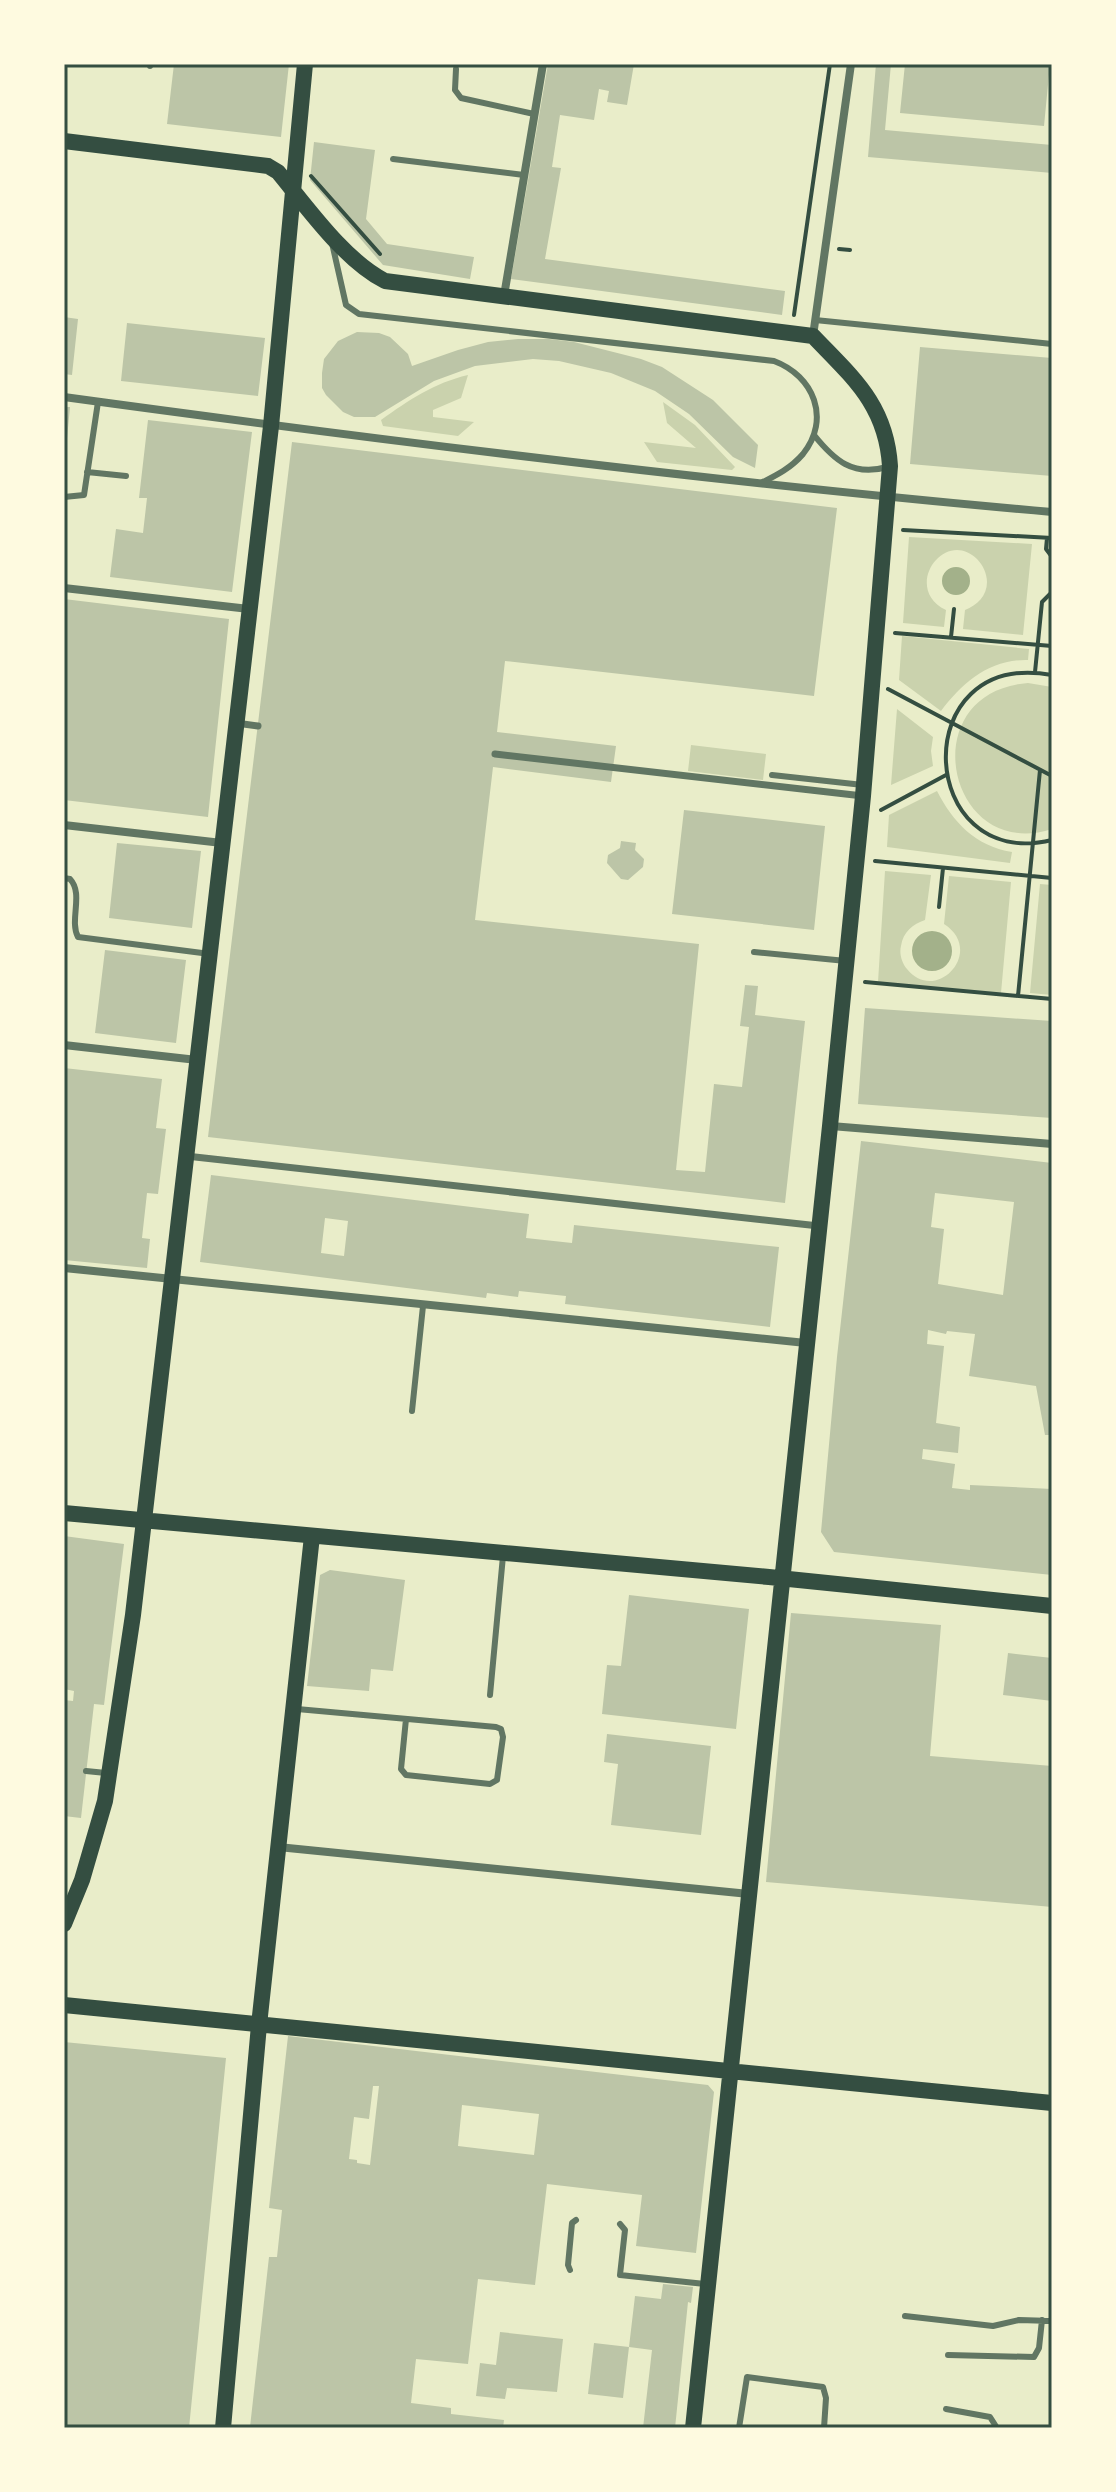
<svg xmlns="http://www.w3.org/2000/svg" width="1116" height="2492" viewBox="0 0 1116 2492" font-family="Overpass,sans-serif">
<rect width="100%" height="100%" fill="#e9edc9"/>
<path fill="#cad2ad" d="M468,375L461,398L433,410V417L474,422L458,436L383,426L381,420C409,400 434,383 468,375Z
M663,402L695,425L735,467L732,470L657,462L644,442L696,448L667,423Z
M909,537L1032,544L1023,635L963,629L965,610C977,605 987,596 987,582C987,574 983,565 977,559C945,527 901,588 946,610L944,627L903,623Z
M902,636L1029,649L1028,660C990,659 963,682 941,711L899,680Z
M1028,683L1052,687V829C947,863 911,692 1028,683Z
M897,709L933,737L931,751L933,766L891,785Z
M691,745L766,754L763,780L688,771Z
M937,791C953,822 975,846 1012,852L1010,863L887,847L889,815Z
M885,871L931,875L925,920C913,924 903,932 901,946C899,954 902,963 907,969C936,1005 986,951 944,924L949,876L1011,882L1001,993L878,982Z
M1040,884L1052,885V995L1030,993Z"/>
<path fill="#a3b18a" d="M942 581a14 14 0 1 1 28 0a14 14 0 1 1-28 0Z
M912 951a20 20 0 1 1 40 0a20 20 0 1 1-40 0Z"/>
<path fill="#bcc5a7" fill-rule="evenodd" d="M174,64H289L281,137L167,124Z
M548,64H634L627,105L607,102L609,91L599,89L594,120L560,115L552,167L561,168L545,259L785,291L782,315L511,279Z
M876,64H891L885,130L1052,145V173L868,157Z
M905,64H1050L1044,126L900,113Z
M314,142L375,150L366,219L387,244L474,257L470,279L383,265L310,180Z
M64,317L78,319L72,375L64,374Z
M127,323L265,338L258,396L121,381Z
M357,332L379,333L390,337L408,354L412,366L458,350L488,342L518,339H549L574,342L641,359L662,367L713,400L758,445L755,468L733,457L689,414L655,391L611,373L559,361L533,359L475,366L434,381L375,417H354L343,412L326,395L322,388V373L324,359L338,341Z
M920,347L1052,358V476L910,464Z
M64,407H70L66,449H64Z
M148,420L252,432L232,592L110,577L116,529L143,533L147,498H139Z
M292,442L837,508L814,696L505,661L497,732L616,746L611,782L493,767L475,920L699,944L676,1170L705,1172L714,1084L742,1087L749,1027L740,1026L745,985L758,986L755,1015L805,1021L785,1203L208,1137Z
M64,599L229,619L208,817L64,800Z
M684,810L825,826L814,930L672,914Z
M621,841L636,843L635,850L644,859L643,867L628,880L621,879L607,863L608,855L620,848Z
M117,843L201,851L192,928L109,918Z
M105,950L186,960L176,1043L95,1033Z
M865,1008L1052,1021V1118L858,1104Z
M64,1068L162,1079L156,1128L166,1129L158,1194L147,1193L142,1238L150,1239L147,1268L64,1260Z
M861,1141L1052,1163V1435H1045L1036,1386L969,1376L975,1334L947,1331L946,1334L928,1330L927,1344L944,1346L936,1423L960,1427L958,1453L923,1449L922,1459L955,1464L952,1488L970,1490V1485L1052,1489V1575L834,1552L821,1532L837,1357ZM935,1193L1014,1202L1003,1295L938,1284L944,1229L931,1227Z
M211,1175L529,1214L526,1238L572,1243L574,1225L779,1247L770,1327L565,1304L566,1296L519,1291L518,1297L487,1293L486,1298L200,1262ZM325,1218L348,1221L344,1256L321,1253Z
M64,1536L124,1544L104,1705L94,1704L81,1818L64,1816V1700L73,1701L74,1691L64,1689Z
M330,1570L405,1580L393,1671L371,1669L369,1691L307,1686L320,1575Z
M629,1595L749,1609L736,1729L602,1714L607,1665L621,1666Z
M791,1613L941,1625L930,1756L1052,1766V1907L766,1882Z
M1008,1653L1052,1658V1701L1003,1695Z
M607,1734L711,1746L701,1835L611,1825L618,1764L604,1762Z
M288,2036L708,2085L714,2092L696,2253L636,2246L642,2195L547,2184L535,2285L478,2279L468,2364L416,2359L411,2403L451,2408V2414L504,2420L503,2428L250,2427L269,2257H277L282,2210L269,2208ZM373,2086H379L370,2165L357,2163V2160L349,2159L354,2117L369,2119ZM462,2105L539,2114L534,2155L458,2146Z
M64,2042L226,2058L189,2428H64Z
M663,2284L693,2287L691,2303L688,2302L675,2428H643L652,2350L629,2347L635,2296L661,2299Z
M500,2332L563,2339L557,2392L507,2388L505,2399L476,2396L480,2363L496,2365Z
M594,2343L629,2347L623,2398L588,2394Z"/>
<g fill="none" stroke-linecap="round" stroke-linejoin="round">
<path stroke="#344e41" stroke-width="4" d="M311,176L380,254
M839,249L850,250
M794,315L830,64
M903,530L1052,538
M1047,538L1046,549L1052,557
M895,633L1052,646
M951,637L954,609
M1035,672L1042,602L1052,592
M1052,675C905,648 916,873 1052,840
M888,689L1052,776
M881,810L946,775
M875,861L1052,878
M939,907L943,868
M865,982L1052,999
M1018,996L1040,770"/>
<path stroke="#617663" stroke-width="6" d="M150,66V64
M456,69L455,90L461,98L534,114
M393,159L524,175
M332,243L346,305L359,314L774,361C814,376 831,419 803,454C791,468 777,475 761,483
M815,320L1052,344
M814,435C834,460 853,477 887,467
M87,472L126,476
M64,497L84,495L98,402
M772,775L863,785
M64,878L70,879C84,894 69,920 78,937L210,954
M754,952L846,961
M412,1411L423,1306
M490,1695L503,1556
M297,1709L496,1727L501,1729L503,1737L497,1780L490,1784L406,1775L401,1769L406,1719
M86,1771L106,1773
M620,2224L625,2230L620,2275L705,2284
M570,2270L568,2265L572,2223L576,2220
M905,2316L993,2326L1019,2320L1052,2321
M948,2355L1034,2357L1039,2348L1042,2320
M946,2409L990,2417L997,2428
M739,2428L747,2377L823,2387L826,2398L824,2428"/>
<path stroke="#617663" stroke-width="7" d="M236,723L258,726
M495,754L863,796
M186,1156L819,1226"/>
<path stroke="#617663" stroke-width="8" d="M504,296L543,64
M813,336L851,64
M64,397C393,442 722,483 1052,512
M64,588L249,609
M64,825L222,843
M64,1045L197,1060
M831,1126L1052,1144
M64,1268L806,1343
M278,1847L749,1894"/>
<path stroke="#344e41" stroke-width="16" d="M64,141L268,166L278,172C307,207 344,260 385,281L813,336C852,377 886,404 890,466L863,796L830,1126L693,2428
M64,1513L769,1577L1052,1606
M64,1924L82,1880L105,1801L133,1615L271,426L305,64
M64,2005L1052,2103
M223,2428L259,2025L312,1536"/>
</g>
<rect width="1116" height="2492" fill="none" stroke="#fefae0" stroke-width="132"/>
<rect x="66" y="66" width="984" height="2360" fill="none" stroke="#344e41" stroke-width="3"/>
</svg>
